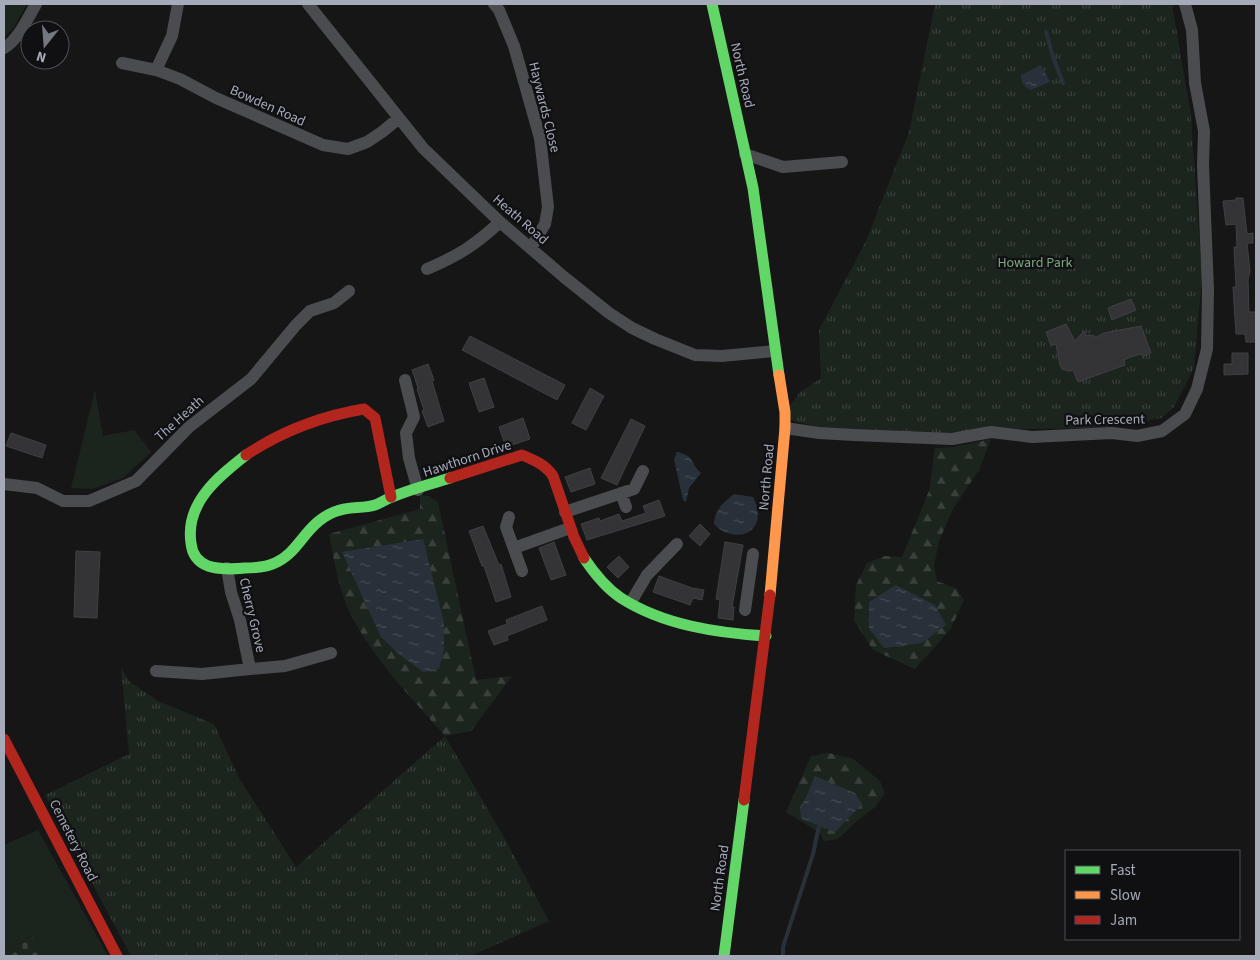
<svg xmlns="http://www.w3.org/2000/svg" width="1260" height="960" viewBox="0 0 1260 960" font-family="'Source Sans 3',sans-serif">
<defs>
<pattern id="forest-firs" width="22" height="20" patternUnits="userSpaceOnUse" patternTransform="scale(1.25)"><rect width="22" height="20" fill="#1c241e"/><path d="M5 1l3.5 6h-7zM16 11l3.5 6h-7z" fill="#3a413d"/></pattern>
<pattern id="cemetery-stones" width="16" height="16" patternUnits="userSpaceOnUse" patternTransform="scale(1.25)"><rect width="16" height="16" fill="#1c241e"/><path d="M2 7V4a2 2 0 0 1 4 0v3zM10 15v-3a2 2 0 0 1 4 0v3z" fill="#3a413d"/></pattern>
<pattern id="park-tufts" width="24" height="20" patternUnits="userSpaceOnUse" patternTransform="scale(1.25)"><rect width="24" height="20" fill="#1c241e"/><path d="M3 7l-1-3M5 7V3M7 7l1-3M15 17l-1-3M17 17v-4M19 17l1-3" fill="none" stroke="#3a413d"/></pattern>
<pattern id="water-ripples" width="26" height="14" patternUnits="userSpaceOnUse" patternTransform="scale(1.25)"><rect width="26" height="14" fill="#28313a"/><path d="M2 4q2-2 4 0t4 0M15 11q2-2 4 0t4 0" fill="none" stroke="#444c54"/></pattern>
</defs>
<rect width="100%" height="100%" fill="#161617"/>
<path fill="#1c241e" d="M4,4H27L14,27L4,37Z
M95,390L103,436L134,430L151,452L123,478L93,489L71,488Z
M38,830L108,956H42L31,936L4,952V845Z"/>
<path fill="url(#forest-firs)" d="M991,439L979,470L954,507L939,541L934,566L937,581L957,589L964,600L950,630L915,669L873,650L854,620L856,585L867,563L885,556L902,557L929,491L935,448L954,447Z
M420,495L429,496L438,502L476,680L512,676L471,731L445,736C412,698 374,660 351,615C339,592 334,560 329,534L420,509Z
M828,753L852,758L880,781L885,794L874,808L858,820L838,839L824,841L820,833L786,812L811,756Z"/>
<path fill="url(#cemetery-stones)" d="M32,936L42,956H4V952Z"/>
<path fill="url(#park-tufts)" d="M935,4H1172L1191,116L1202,278L1194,368L1174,407L1162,418L1102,428L1013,429L915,435L826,429L782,418L799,393L821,378L819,330L866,241L909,132Z
M121,667L129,681L158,701L214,724L239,778L296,867L445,736L505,839L549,921L471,956H131L45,795L129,754Z"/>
<path fill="url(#water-ripples)" d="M1041,65L1050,82L1031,90C1024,87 1021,82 1021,75Z
M677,452C696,456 690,464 701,473L689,488L686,502L683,500L674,459Z
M734,494L753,497C771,533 734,546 714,524C715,509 723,503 734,494Z
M423,539L444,623V650L439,669L423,672L400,655L381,637L342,552Z
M896,585L935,605L946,625L922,643L884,648L869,628V602Z
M815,776L855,793L862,804L835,832L802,819L800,811Z"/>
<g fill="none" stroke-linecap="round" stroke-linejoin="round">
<path stroke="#28313a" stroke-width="4" d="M1046,32L1053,57L1063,83
M783,956V947L813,854L819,826"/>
</g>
<path fill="#343436" stroke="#3f4043" d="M1236,198H1243L1247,234L1253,233V243H1247L1250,271L1248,280L1249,312H1256V342H1246L1245,334H1236L1233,287H1236L1234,247H1237L1236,224L1226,225L1223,201L1236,200Z
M1131,299L1136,310L1112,320L1108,308Z
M1066,324L1075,341L1084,331L1086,336L1092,335L1096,337L1104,333L1141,326L1151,353L1144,356L1140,354L1131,357L1124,360L1125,365L1078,382L1073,370L1067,371L1062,369L1060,365L1056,344L1051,346L1046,332Z
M470,336L565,385L557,400L462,350Z
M1232,353H1248V374L1224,375V364H1232Z
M428,364L434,380L432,381L444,421L428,427L422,411L424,410L417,389L418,388L412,370Z
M484,378L494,407L479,412L469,383Z
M590,388L604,396L586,430L572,423Z
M523,418L530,439L506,447L499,427Z
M631,419L645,426L617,485L601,478Z
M11,433L46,445L42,458L6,446Z
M590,468L595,484L571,492L565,477Z
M659,500L665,516L587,540L581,524L599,518L600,521L619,514L622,521L646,513L643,506Z
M700,524L710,534L700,546L689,536Z
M483,526L499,565L501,564L511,597L496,602L484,566H482L469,531Z
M554,542L566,575L551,580L539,548Z
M725,542L743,545L732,607H734L733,620L718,618L720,600L716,599Z
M76,551L100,552L97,618L74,617Z
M619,556L629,567L618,578L607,567Z
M659,576L692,588L704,590L702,600L693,598L690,605L653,592Z
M542,606L547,620L507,636L508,640L494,645L488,631L507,624L506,620Z"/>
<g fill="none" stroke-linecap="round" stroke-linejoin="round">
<path stroke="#4a4c50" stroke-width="12" d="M308,4L423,148L500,222L564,277L609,313L632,328L655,339L695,355L722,356L775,351
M494,4L499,10L514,46L540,138L548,207L545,224L531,248
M4,48C18,40 28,18 36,4
M122,63L156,70L180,79L216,98L323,145L348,149L367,142L382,132L399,118
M156,70L172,36L178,4
M745,154L783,167L842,162
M427,269C458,256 475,245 500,222
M405,380L414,417L406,433L409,458L418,490
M785,428L819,433L854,435L952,439L991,432L1032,437L1112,433L1137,436L1162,431L1185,414L1197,389L1207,349L1208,290L1203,165L1204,131L1195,83L1192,30L1185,4
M4,484L37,488L63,501H89L136,481L189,427L251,379L296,325L310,311L334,303L349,291
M621,493L626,507
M565,512L634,489L643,471
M509,517L506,527L522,571
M514,548L570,528
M227,568L231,592L240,620L250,669L285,666L331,653
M631,602L647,575L677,544
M745,610L753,554
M156,671L202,674L250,669"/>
<path stroke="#63d668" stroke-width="11" d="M712,4L753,188L779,375
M246,455C218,477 185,503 191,543C192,554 198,562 208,566C220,570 233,569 245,568C255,568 266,567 275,563C299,553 305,524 334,512C348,506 361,509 375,505C381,503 386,499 392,497C411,489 431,484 450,478
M584,558C594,573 606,588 621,598C663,625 717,633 766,636
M724,956L744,800"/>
<path stroke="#ff974d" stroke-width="11" d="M770,595L785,428V412L779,375"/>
<path stroke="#b3261e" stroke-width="11" d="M246,455C282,431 322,416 364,409L375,418L391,497
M450,478L522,455C534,460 546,465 553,476L574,537L584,558
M4,739L117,956
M744,800L770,595"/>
</g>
<g text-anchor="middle" stroke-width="4.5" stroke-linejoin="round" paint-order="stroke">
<g font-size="14" fill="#a6abb9" stroke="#101013">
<text transform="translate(743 75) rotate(77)" y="5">North Road</text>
<text transform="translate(268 105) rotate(24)" y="5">Bowden Road</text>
<text transform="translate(545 107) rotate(76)" y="5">Haywards Close</text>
<text transform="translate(521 219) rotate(41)" y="5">Heath Road</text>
<text transform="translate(179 418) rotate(-42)" y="5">The Heath</text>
<text transform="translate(1105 419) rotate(-1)" y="5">Park Crescent</text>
<text transform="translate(467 458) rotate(-18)" y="5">Hawthorn Drive</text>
<text transform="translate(766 477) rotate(-85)" y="5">North Road</text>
<text transform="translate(253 615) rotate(77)" y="5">Cherry Grove</text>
<text transform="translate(74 840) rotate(63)" y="5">Cemetery Road</text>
<text transform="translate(719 878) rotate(-82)" y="5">North Road</text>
</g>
<g font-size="14" fill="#7ca580" stroke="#101013">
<text x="1035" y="267">Howard Park</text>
</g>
</g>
<rect width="1260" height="960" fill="none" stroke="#a6abb9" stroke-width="10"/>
<rect x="1065" y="850" width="175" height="90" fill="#101013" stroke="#4c4e55"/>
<rect x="1075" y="866" width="25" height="8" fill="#63d668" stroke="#4c4e55"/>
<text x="1110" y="875" font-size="15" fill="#a6abb9">Fast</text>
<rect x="1075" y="891" width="25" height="8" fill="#ff974d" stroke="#4c4e55"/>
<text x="1110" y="900" font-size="15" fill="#a6abb9">Slow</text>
<rect x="1075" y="916" width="25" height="8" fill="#b3261e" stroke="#4c4e55"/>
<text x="1110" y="925" font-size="15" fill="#a6abb9">Jam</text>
<g transform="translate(45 45) rotate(197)"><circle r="24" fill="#101013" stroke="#4c4e55"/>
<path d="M0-4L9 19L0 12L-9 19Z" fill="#747780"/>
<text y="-8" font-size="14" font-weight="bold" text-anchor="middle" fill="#a6abb9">N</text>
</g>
</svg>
